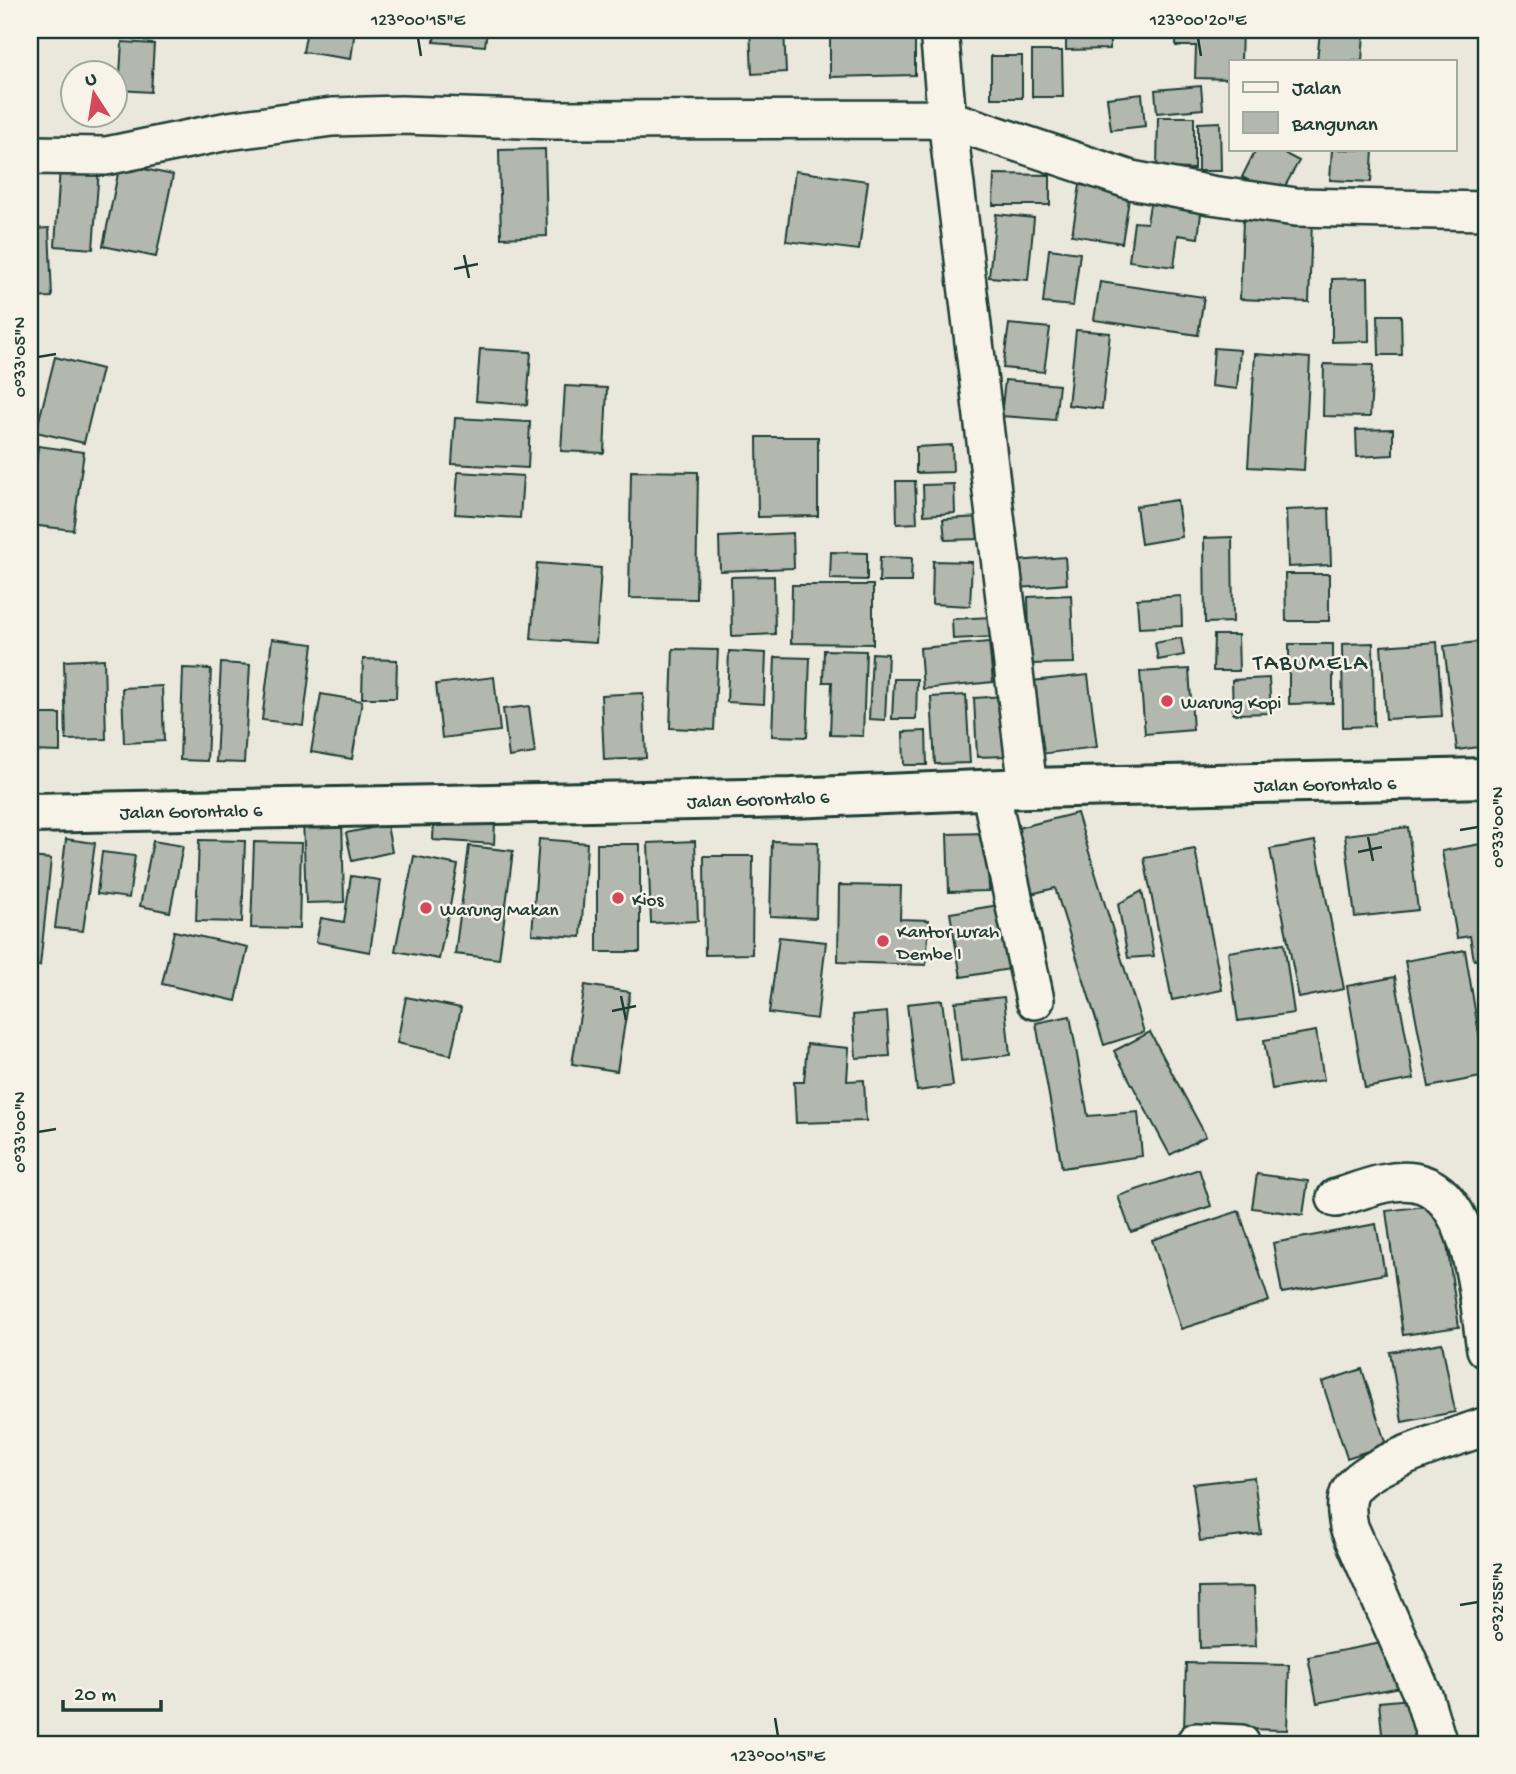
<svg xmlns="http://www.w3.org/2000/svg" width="1516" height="1774" viewBox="0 0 1516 1774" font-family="'Gochi Hand',sans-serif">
<rect width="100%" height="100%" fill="#eae8dd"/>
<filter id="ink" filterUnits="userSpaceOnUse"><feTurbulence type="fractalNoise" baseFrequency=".0143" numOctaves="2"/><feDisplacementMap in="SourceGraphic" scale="14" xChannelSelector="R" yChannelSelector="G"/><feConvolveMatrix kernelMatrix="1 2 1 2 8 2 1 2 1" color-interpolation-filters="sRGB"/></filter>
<g filter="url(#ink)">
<path fill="#b2b8ae" stroke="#1f3d34" stroke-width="2" d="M307,30H355L351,59L303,52Z
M435,30H487L485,46L434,42Z
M494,30H541V33Z
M750,30H784L786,72L752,74Z
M830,30H915V75L830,77Z
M1066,30H1110V49L1066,50Z
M1176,30H1242L1241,61H1231V79L1195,78L1196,46H1176Z
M1320,31L1364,34L1362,61H1317Z
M122,42L154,44L151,92L119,90Z
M1032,51H1062L1063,97H1032Z
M991,56H1022V98H991Z
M1201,86L1203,109L1157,113L1155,90Z
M1142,94L1145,126L1111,130L1107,98Z
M1158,117H1194V169L1157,168Z
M1220,122L1221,171H1198V123Z
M545,149L547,236L501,238L499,150Z
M1256,149H1276L1299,161L1279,197L1242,177Z
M1332,149L1373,150L1371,182L1330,180Z
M120,164L173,175L156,257L103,246Z
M60,166L99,169L93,249L55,246Z
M795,171L868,181L859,250L786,241Z
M994,174L1050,175V205H993Z
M1080,185L1130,193L1122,243L1072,235Z
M1151,198L1202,205L1198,238L1178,235L1174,267L1129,261L1134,222L1147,223Z
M996,214L1034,218L1028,280L989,277Z
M1243,220L1312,222L1309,302L1240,299Z
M49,228L52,297L30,298V229Z
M1049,249L1080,253L1073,306L1043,303Z
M1368,278L1369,341L1332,342V279Z
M1100,282L1204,297L1198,335L1094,320Z
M1378,315H1401L1402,355H1379Z
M1009,324L1050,328L1044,372L1003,368Z
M30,328L35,329L30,380Z
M1076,330L1110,333L1102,409L1068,405Z
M1214,348L1240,350L1237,389L1211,386Z
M480,349L531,352L527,405L476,401Z
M1255,354L1310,358L1304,470L1248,467Z
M55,357L102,369L84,443L36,432Z
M1324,364L1373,365L1370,417L1323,416Z
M1005,380L1059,385L1055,420L1001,416Z
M565,386L607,388L604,453L561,451Z
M455,418L530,422L528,468L452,464Z
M1393,429V455L1357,457L1356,430Z
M757,437H818V516L758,517Z
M952,445L953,472L916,473V447Z
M38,446L84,452L73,530L30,525Z
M631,471L698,472L696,599L629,598Z
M458,472L523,476L520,518L455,514Z
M896,481H915L917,523L897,524Z
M954,484L955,513L924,515L923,485Z
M1177,500L1182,537L1141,544L1136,506Z
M1329,508L1331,565L1288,567L1286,510Z
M981,517V539L945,540L943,519Z
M793,533L794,568L720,571L719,537Z
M1232,537L1233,622L1205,623L1204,538Z
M831,552L867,553V580L830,579Z
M880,557L912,558L911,582H879Z
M1065,557L1067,584L1019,588L1017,561Z
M933,561L972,562L970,606L932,604Z
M537,563L601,568L596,643L531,639Z
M1285,574H1329V621H1286Z
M774,576L775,634L732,636L731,577Z
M792,585H873V644L791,643Z
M1071,595L1074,663L1030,664L1028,597Z
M1181,596L1182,626L1139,628L1137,599Z
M992,617L993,637L953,639L952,619Z
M1214,635H1238L1239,671H1213Z
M1181,638L1184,655L1158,660L1155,643Z
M272,639L313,644L303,725L262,720Z
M1486,641V746L1457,750L1444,646Z
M989,642L993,682L923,689L920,648Z
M1437,642L1442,716L1386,719L1381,646Z
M1373,643L1374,726L1343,727L1342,644Z
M1289,644H1333V703L1289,704Z
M673,649L718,650L714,730L670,728Z
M824,650L866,651L863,736L830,735L832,682H823Z
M729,651L766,653L764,704L727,702Z
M872,653L888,654L885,720L869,719Z
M775,657L810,658L807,737L772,736Z
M104,659L106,739L66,740L64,661Z
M363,659L397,660L396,698H362Z
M221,663L250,665L244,763L216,762Z
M183,668L211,669L207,761L180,760Z
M1189,669L1193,730L1145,734L1140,672Z
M1088,675L1097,747L1040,754L1032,681Z
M494,677L500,731L442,738L436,684Z
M1269,678L1271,713L1233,714L1232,680Z
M894,679H917L916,719H892Z
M162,686L164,741L124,743L122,688Z
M643,693L646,758L604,760L601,695Z
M321,694L362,701L352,759L311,752Z
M966,695L970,763L935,764L931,697Z
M1004,696L1007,756L977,757L974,698Z
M529,706L535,753L509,757L503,709Z
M30,714H60V752L30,751Z
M926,731L927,765H904L903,732Z
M1077,813L1144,1032L1104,1045L1055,888L1027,895L1010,830Z
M342,817L344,902L306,903L303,818Z
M434,817L495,821L494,844L433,840Z
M387,825L392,852L352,861L346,833Z
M1408,827L1418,910L1355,917L1345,835Z
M987,833L989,891L949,892L947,834Z
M66,839L95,843L83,931L55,928Z
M539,839L587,843L581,937L532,934Z
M199,840L245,841L242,922L196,921Z
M153,841L183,846L170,912L140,906Z
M695,841L698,921L651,923L648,843Z
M772,841L818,842L816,918L770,916Z
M1315,841L1344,989L1299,998L1270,849Z
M254,842L301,843L299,929L251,928Z
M1486,843V958L1474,960L1470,936L1457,938L1442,851Z
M597,844H640V952H597Z
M469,846L513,851L499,959L455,954Z
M1195,849L1222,990L1172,1000L1144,858Z
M102,852L135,856L129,898L97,894Z
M414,856L458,865L439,959L395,951Z
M704,856H753L752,954L705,955Z
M30,857L51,859L40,966L30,965Z
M351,876L380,880L370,952L316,942L321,918L344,922Z
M839,885L901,886L900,919L929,920L926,965L838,962Z
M1142,891L1154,956L1128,958L1118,904Z
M999,905L1010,969L961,977L950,913Z
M174,931L248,947L236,1001L162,984Z
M779,937L826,942L817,1019L769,1013Z
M1284,943L1294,1013L1238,1021L1228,952Z
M1465,950L1486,1076L1429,1087L1405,961Z
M1395,977L1414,1079L1365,1088L1347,986Z
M585,985L630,992L617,1071L572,1064Z
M406,997L461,1008L451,1055L397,1043Z
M1004,997L1010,1055L961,1061L955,1002Z
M942,1000L953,1086L917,1091L907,1004Z
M887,1012L890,1056L856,1058L853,1015Z
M1070,1016L1088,1116L1138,1112L1142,1156L1062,1168L1036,1023Z
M1316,1031L1324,1080L1272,1089L1264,1040Z
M1150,1032L1206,1136L1170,1155L1114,1051Z
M807,1044L849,1048L847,1081L864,1080L866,1121L796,1123L794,1082H804Z
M1199,1169L1211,1206L1131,1232L1118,1196Z
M1257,1174L1308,1181L1303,1215L1252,1208Z
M1441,1204L1459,1327L1403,1335L1386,1211Z
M1239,1211L1269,1301L1181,1329L1152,1240Z
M1376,1224L1385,1274L1282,1293L1273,1243Z
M1442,1343L1455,1412L1402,1422L1390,1352Z
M1362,1369L1386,1445L1347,1458L1322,1382Z
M1254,1477L1261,1534L1200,1541L1193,1484Z
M1254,1587L1256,1646L1200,1648L1199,1588Z
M1392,1641L1401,1687L1317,1703L1308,1657Z
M1186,1663L1289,1665L1287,1730L1184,1728Z
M1411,1699L1415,1740L1383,1744L1379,1702Z"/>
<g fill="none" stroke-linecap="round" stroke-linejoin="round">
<g stroke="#1f3d34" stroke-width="42">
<path id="minor" d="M939,30L947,119L1028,788
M30,155L106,156L228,131L332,117L401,115L553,120L947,119L1131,180L1211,195L1296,207L1486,211
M990,789L1035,1000
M1336,1198C1360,1191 1388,1178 1414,1182C1475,1192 1478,1301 1486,1349
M1196,1742L1241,1744
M1438,1744L1424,1698L1349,1527C1347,1515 1344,1501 1351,1490C1368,1462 1455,1438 1486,1426"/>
</g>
<g stroke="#1f3d34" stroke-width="44">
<path id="major" d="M30,813L792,798L1028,788L1486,778"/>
</g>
<use href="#minor" stroke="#f7f3e8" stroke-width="37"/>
<use href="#major" stroke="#f7f3e8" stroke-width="38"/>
</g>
</g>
<path fill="none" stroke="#1f3d34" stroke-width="2.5" d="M418,38L421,56M1198,38L1201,56M464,255L469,278M454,269L478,264M38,357L56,354M1460,830L1478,827M1368,837L1373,861M1358,852L1382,847M621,996L626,1020M612,1011L636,1006M38,1132L56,1129M1460,1605L1478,1602M775,1718L778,1736"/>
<g fill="#d1495b" stroke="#f7f3e8" stroke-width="2.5">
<circle cx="1167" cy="701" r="7"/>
<circle cx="618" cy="898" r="7"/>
<circle cx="426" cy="908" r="7"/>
<circle cx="883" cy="941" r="7"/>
</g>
<g text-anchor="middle" stroke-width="5" stroke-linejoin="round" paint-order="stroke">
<g font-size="19" fill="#1f3d34" stroke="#f7f3e8" text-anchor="start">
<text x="1181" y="708">Warung Kopi</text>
<text x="632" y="905">Kios</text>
<text x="440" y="915">Warung Makan</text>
<text x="897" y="937">Kantor Lurah<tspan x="897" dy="22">Dembe I</tspan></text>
</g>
<g font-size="19" fill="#1f3d34" stroke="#f7f3e8">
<text transform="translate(1325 783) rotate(-1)" y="7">Jalan Gorontalo 6</text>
<text transform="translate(758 798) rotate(-2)" y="7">Jalan Gorontalo 6</text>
<text transform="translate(191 810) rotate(-1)" y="7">Jalan Gorontalo 6</text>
</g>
<g font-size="23" letter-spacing="2" fill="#1f3d34" stroke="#f7f3e8">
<text x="1311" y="669">TABUMELA</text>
</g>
</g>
<rect width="1516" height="1774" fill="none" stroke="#f7f3e8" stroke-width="77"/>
<rect x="1229" y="60" width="228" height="91" fill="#f7f3e8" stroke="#a1aaa0" stroke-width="2"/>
<rect x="1243" y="82" width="35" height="10" fill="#f7f3e8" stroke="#a1aaa0" stroke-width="2"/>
<text x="1292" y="94" font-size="21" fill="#1f3d34">Jalan</text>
<rect x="1243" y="112" width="35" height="21" fill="#b2b8ae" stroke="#a1aaa0" stroke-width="2"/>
<text x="1292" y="130" font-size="21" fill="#1f3d34">Bangunan</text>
<g transform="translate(94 94) rotate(348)"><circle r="33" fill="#f7f3e8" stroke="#a1aaa0" stroke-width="2"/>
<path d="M0-5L12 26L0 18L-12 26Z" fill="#d1495b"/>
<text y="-10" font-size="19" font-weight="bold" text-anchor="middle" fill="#1f3d34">U</text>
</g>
<path d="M63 1700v10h98v-10" fill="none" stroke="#1f3d34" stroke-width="3.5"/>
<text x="74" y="1700" font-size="21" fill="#1f3d34" stroke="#f7f3e8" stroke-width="5" paint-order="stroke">20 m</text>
<rect x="38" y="38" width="1440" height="1698" fill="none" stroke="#1f3d34" stroke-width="2.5"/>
<g font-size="18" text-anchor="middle" fill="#1f3d34">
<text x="418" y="25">123°00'15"E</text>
<text x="1198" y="25">123°00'20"E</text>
<text transform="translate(19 357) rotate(-90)" y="6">0°33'05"N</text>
<text transform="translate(1497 827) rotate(-90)" y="6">0°33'00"N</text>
<text transform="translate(19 1132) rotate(-90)" y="6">0°33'00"N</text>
<text transform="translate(1497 1602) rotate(-90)" y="6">0°32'55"N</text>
<text x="778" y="1761">123°00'15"E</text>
</g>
</svg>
